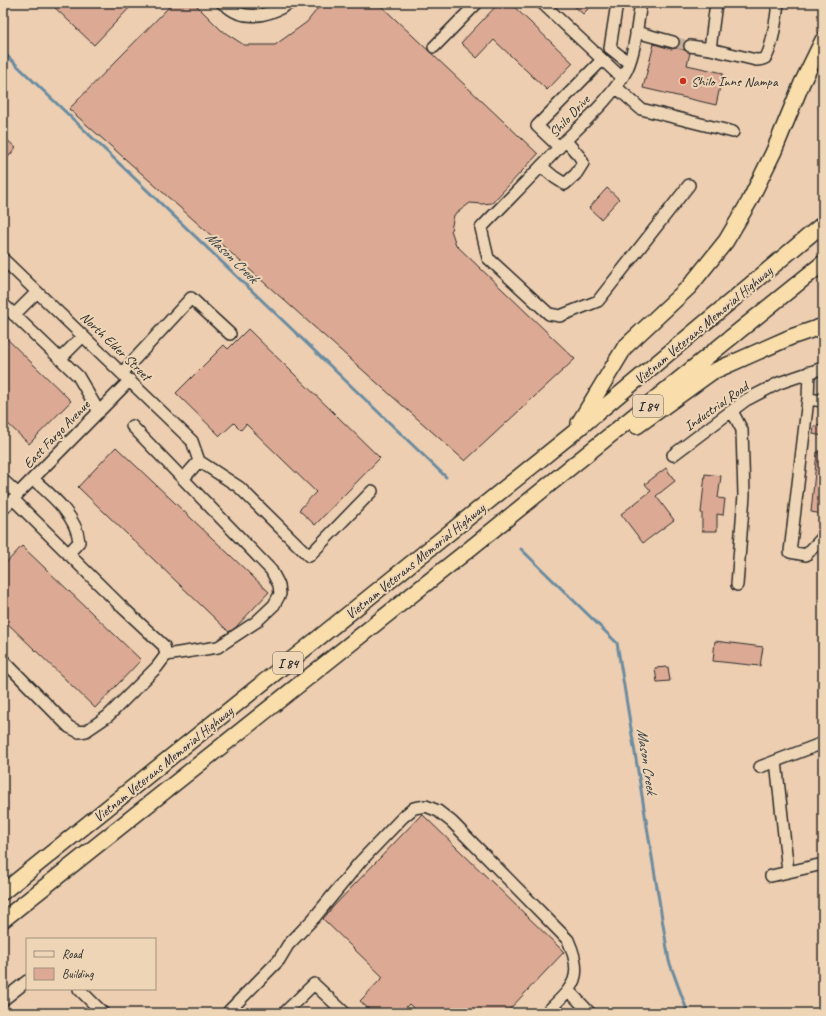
<svg xmlns="http://www.w3.org/2000/svg" width="826" height="1016" viewBox="0 0 826 1016" font-family="Caveat,sans-serif">
<rect width="100%" height="100%" fill="#edceb1"/>
<filter id="ink" filterUnits="userSpaceOnUse"><feTurbulence type="fractalNoise" baseFrequency=".025" numOctaves="2"/><feDisplacementMap in="SourceGraphic" scale="8" xChannelSelector="R" yChannelSelector="G"/><feConvolveMatrix kernelMatrix="1 2 1 2 8 2 1 2 1" color-interpolation-filters="sRGB"/></filter>
<g filter="url(#ink)">
<g fill="none" stroke-linecap="round" stroke-linejoin="round">
<path stroke="#688ca2" stroke-width="3" d="M3,52L446,477
M521,549L617,643L669,961L688,1013"/>
</g>
<path fill="#dcaa94" stroke="#2b2b2b" d="M50,3H134L94,45Z
M173,3H194L221,30L244,45H275L307,22L322,3H378L538,154L492,203L482,204L470,203L454,215L451,230L456,245L575,359L465,461L69,109Z
M499,3H510L573,63L547,90L494,40L477,58L461,43Z
M571,3H594L583,14Z
M654,44L671,49L676,48L685,50L690,53L687,65L723,73L716,105L643,88Z
M3,136L16,148L3,163Z
M607,188L619,199L601,219L589,208Z
M248,329L380,458L315,525L299,510L316,492L246,424L241,430L234,423L220,436L176,393L224,345L228,349Z
M3,335L71,401L29,444L3,419Z
M823,425V436L813,434L814,426Z
M116,447L269,592L235,628L229,632L78,487Z
M817,452H823V514L811,512Z
M666,468L675,481L656,496L674,520L643,543L621,514L651,491L645,484Z
M705,474L721,476L718,498L725,499L723,515L717,514V531H702V513H701Z
M22,546L141,660L95,708L3,619V566Z
M715,641L763,647L760,666L713,661Z
M668,667L670,681L657,682L655,668Z
M422,814L564,952L506,1013H419L409,1004L400,1013H373L360,1001L383,977L323,919L332,908Z"/>
<g fill="none" stroke-linecap="round" stroke-linejoin="round">
<path stroke="#c6ad96" stroke-width="11" stroke-dasharray="11 5.5" stroke-linecap="butt" d="M673,42L690,46"/>
<g stroke="#2b2b2b" stroke-width="14">
<path id="minor" d="M222,3C227,6 232,11 238,13C256,20 275,12 290,3
M542,3L622,78
M617,3L610,48L629,63
M641,3C637,24 636,49 627,69C615,94 586,120 566,140C538,170 509,199 481,228L488,258L549,314L560,316L598,301L689,185
M716,3L710,49L756,60C760,60 762,60 765,58C772,51 777,13 778,3
M636,32L673,42
M690,46L710,49
M434,47L477,3
M616,87L641,109L733,132
M559,147L537,126L602,60
M541,166L554,177L565,184L576,174L583,163L580,157L566,141
M3,259L192,441L199,461
M3,304L78,376L99,412
M14,315L37,292
M60,359L83,336
M809,372L808,399L790,552L806,555L823,537
M122,373L191,298L230,334
M808,399L823,401
M732,411L742,430L744,495L737,585
M132,426L271,570L279,585L280,594L274,605L256,622L218,647L166,655
M673,455L746,400L779,383L823,368
M199,461L239,487L309,556L372,491
M33,479C51,495 77,516 79,542L68,554
M183,479L199,461
M3,480L18,494
M3,509L130,380
M3,660L69,727L79,732L86,731L108,716L157,667L166,655L164,646L121,606L13,499
M776,761L788,872
M760,767L823,743
M771,876L823,864
M79,989L103,1013
M569,991L590,1013
M3,1000L27,981
M231,1013L229,1011L279,960L288,945L314,918L360,862L403,817L414,808L426,806L438,811L452,822L568,940C585,978 573,987 546,1013
M284,1013L314,984L345,1013"/>
</g>
<g stroke="#2b2b2b" stroke-width="18">
<path id="highway" d="M579,423L625,347L689,287L726,241L749,202L774,151L802,83L823,40
M637,426L712,372L791,337L823,326
M3,892L572,434L823,224
M3,920L472,547L823,263"/>
</g>
<use href="#minor" stroke="#eed5b6" stroke-width="11"/>
<use href="#highway" stroke="#f9deab" stroke-width="15"/>
</g>
</g>
<circle fill="#c8321e" stroke="#eed5b6" stroke-width="1.5" cx="683" cy="81" r="4"/>
<g text-anchor="middle" stroke-width="4" stroke-linejoin="round" paint-order="stroke">
<g fill="#eed5b6" stroke="#665e55" stroke-width="1">
<rect x="633" y="395" width="30" height="22" rx="3"/>
<rect x="273" y="652" width="30" height="22" rx="3"/>
</g>
<g font-size="13" font-weight="bold" fill="#2b2b2b">
<text x="648" y="411">I 84</text>
<text x="288" y="668">I 84</text>
</g>
<g font-size="14" fill="#2b2b2b" stroke="#eed5b6" text-anchor="start">
<text x="691" y="86">Shilo Inns Nampa</text>
</g>
<g font-size="14" fill="#2b2b2b" stroke="#eed5b6">
<text transform="translate(569 116) rotate(-47)" y="5">Shilo Drive</text>
<text transform="translate(703 325) rotate(-40)" y="5">Vietnam Veterans Memorial Highway</text>
<text transform="translate(116 346) rotate(44)" y="5">North Elder Street</text>
<text transform="translate(716 406) rotate(-35)" y="5">Industrial Road</text>
<text transform="translate(56 434) rotate(-46)" y="5">East Fargo Avenue</text>
<text transform="translate(415 561) rotate(-39)" y="5">Vietnam Veterans Memorial Highway</text>
<text transform="translate(163 764) rotate(-39)" y="5">Vietnam Veterans Memorial Highway</text>
</g>
<g font-size="15" font-style="italic" fill="#3a4349" stroke="#eed5b6">
<text transform="translate(232 257) rotate(44)" y="5">Mason Creek</text>
<text transform="translate(647 761) rotate(81)" y="5">Mason Creek</text>
</g>
</g>
<rect width="826" height="1016" fill="none" stroke="#eed5b6" stroke-width="16"/>
<rect x="8" y="8" width="810" height="1000" fill="none" stroke="#2b2b2b" stroke-width="1.5" filter="url(#ink)"/>
<rect x="26" y="938" width="130" height="52" fill="#eed5b6" stroke="#a0917e"/>
<rect x="34" y="951" width="20" height="6" fill="#eed5b6" stroke="#a0917e"/>
<text x="62" y="958" font-size="12" fill="#2b2b2b">Road</text>
<rect x="34" y="968" width="20" height="12" fill="#dcaa94" stroke="#a0917e"/>
<text x="62" y="978" font-size="12" fill="#2b2b2b">Building</text>
</svg>
